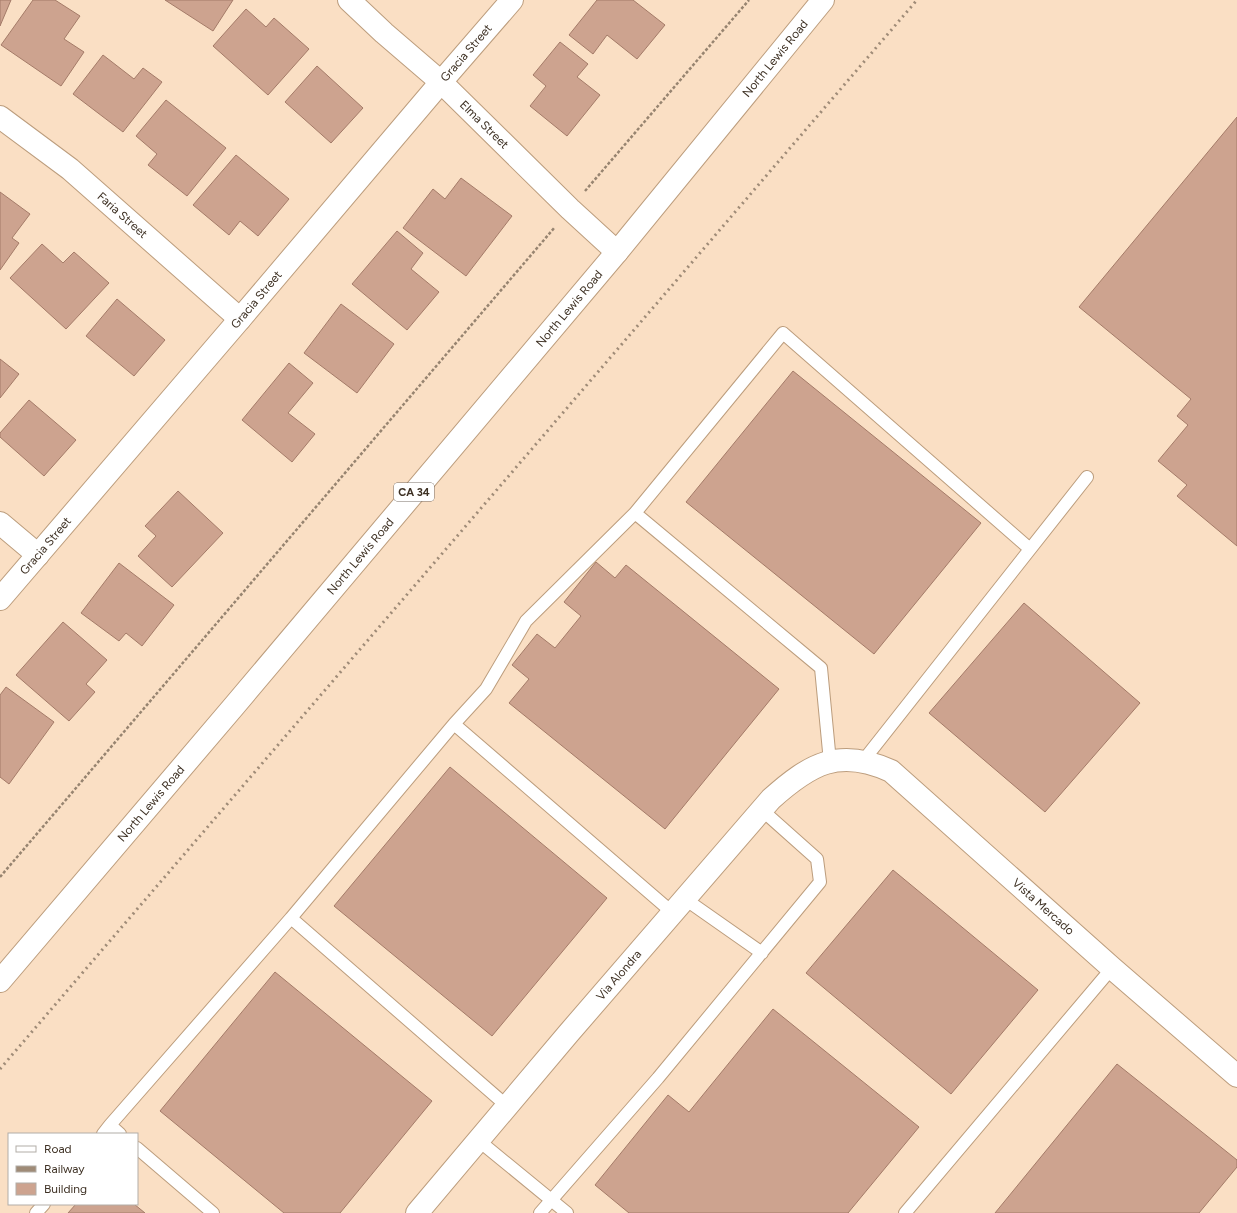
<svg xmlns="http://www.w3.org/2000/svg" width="1237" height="1213" viewBox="0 0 1237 1213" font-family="Figtree,sans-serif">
<rect width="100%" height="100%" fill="#fadfc4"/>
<path fill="#cda38f" stroke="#a47b68" d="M0,0H11L0,26Z
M33,0H55L80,16L64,39L84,52L61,86L1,45Z
M165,0H233L213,31Z
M597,0H633L665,25L637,59L607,35L593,54L569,35Z
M246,9L266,27L274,18L309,49L268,95L213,46Z
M560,42L588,64L577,77L600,95L567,136L530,106L546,86L533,75Z
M103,55L134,79L143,68L162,82L123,132L73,94Z
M317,66L363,108L331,143L285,102Z
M166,100L226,148L187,196L148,165L157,154L136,136Z
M1237,117V546L1177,496L1187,485L1158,461L1188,425L1177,416L1191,399L1079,307Z
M236,155L289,199L258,236L240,221L229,235L193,205Z
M461,178L512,216L466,276L403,228L433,189L445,199Z
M0,192L30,214L12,238L19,243L0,270Z
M397,231L423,253L411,269L439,292L407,330L352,284Z
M42,244L63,263L74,252L109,283L66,329L10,278Z
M117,299L165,340L134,376L86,336Z
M341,304L394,344L357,393L304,353Z
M0,359L19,374L0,398Z
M289,363L313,383L288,413L315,434L292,462L242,420Z
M793,371L981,523L874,654L686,502Z
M29,400L76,440L44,476L0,437V433Z
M178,491L223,533L172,587L138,556L156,536L145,526Z
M596,562L615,578L626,565L779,689L665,829L509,703L529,679L512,665L537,634L555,648L581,616L564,602Z
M119,563L174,605L142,646L126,633L119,641L81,613Z
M1024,603L1140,703L1045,812L929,713Z
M63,622L107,660L86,684L95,692L69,721L16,675Z
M6,687L54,722L9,784L0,777V695Z
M450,767L607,898L492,1036L334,906Z
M893,870L1038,990L951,1094L806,973Z
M275,972L432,1101L340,1213H284L160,1111Z
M773,1009L919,1127L848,1213H629L595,1185L668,1095L689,1112Z
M1117,1064L1237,1160V1167L1199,1213H995Z
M76,1204H134L145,1213H68Z"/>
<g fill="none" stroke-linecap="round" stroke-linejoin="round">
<g stroke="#bc9d7d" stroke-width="14">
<path id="service" d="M635,513L783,333L1030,549
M454,724L486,689L526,621L635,513L821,668L830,762
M863,761L1087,477
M685,899L762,953
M291,918L454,724L673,913
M110,1125L291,918L507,1106
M103,1134L110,1125L120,1134
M478,1140L567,1213
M137,1148L213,1213
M36,1213L44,1204
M540,1213L658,1078L820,882L817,859L762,810
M905,1213L1112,968"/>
</g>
<g stroke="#bc9d7d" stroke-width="24">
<g id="minor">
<path id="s1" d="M349,0L384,33L441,82L570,209L617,252"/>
<path id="s2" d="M0,117L70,169L240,319"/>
<path d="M0,523L38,555"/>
<path id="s3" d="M0,599L240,319L441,82L512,0"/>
<path id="s4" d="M417,1213L568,1034L771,799C810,764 839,747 891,771L1112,968L1237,1076"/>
</g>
</g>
<g stroke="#bc9d7d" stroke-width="24">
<g id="primary">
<path id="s5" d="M0,981L235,705L617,252L823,0"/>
</g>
</g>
<path stroke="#978470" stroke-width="2.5" stroke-dasharray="3 2" stroke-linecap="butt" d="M585,191L749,0
M0,877L555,227"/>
<use href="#service" stroke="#fff" stroke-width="12"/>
<use href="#minor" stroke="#fff" stroke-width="22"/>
<use href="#primary" stroke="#fff" stroke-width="22"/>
<path stroke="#9f8b77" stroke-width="3" stroke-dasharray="2 4" stroke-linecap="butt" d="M0,1069L917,0"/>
</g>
<g text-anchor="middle" stroke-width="3" stroke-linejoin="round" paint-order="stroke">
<rect fill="#fff" stroke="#786f66" stroke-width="1" x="394" y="483" width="40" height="18" rx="3"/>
<g font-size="11" font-weight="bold" fill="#3e3124">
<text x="414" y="496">CA 34</text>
</g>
<g font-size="12" fill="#3e3124" stroke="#fff">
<text dy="4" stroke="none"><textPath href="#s3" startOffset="718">Gracia Street</textPath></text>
<text dy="4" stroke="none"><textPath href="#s5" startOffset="1205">North Lewis Road</textPath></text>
<text dy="4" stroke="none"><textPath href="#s1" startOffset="184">Elma Street</textPath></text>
<text dy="4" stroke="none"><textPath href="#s2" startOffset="157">Faria Street</textPath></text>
<text dy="4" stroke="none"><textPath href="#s3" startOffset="394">Gracia Street</textPath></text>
<text dy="4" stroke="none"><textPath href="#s5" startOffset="881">North Lewis Road</textPath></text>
<text dy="4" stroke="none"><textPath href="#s3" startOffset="70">Gracia Street</textPath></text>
<text dy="4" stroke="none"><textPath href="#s5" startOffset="557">North Lewis Road</textPath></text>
<text dy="4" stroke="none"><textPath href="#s5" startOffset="233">North Lewis Road</textPath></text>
<text dy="4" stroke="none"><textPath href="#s4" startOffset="882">Vista Mercado</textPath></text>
<text dy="4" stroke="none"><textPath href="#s4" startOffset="312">Via Alondra</textPath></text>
</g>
</g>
<rect x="8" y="1133" width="130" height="72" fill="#ffffff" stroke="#b2ada7"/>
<rect x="16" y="1146" width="20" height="6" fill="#ffffff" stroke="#b2ada7"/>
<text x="44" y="1153" font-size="12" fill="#3e3124">Road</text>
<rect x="16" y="1166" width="20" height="6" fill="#9f8b77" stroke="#b2ada7"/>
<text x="44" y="1173" font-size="12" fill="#3e3124">Railway</text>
<rect x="16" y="1183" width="20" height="12" fill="#cda38f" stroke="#b2ada7"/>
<text x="44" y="1193" font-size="12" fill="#3e3124">Building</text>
</svg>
